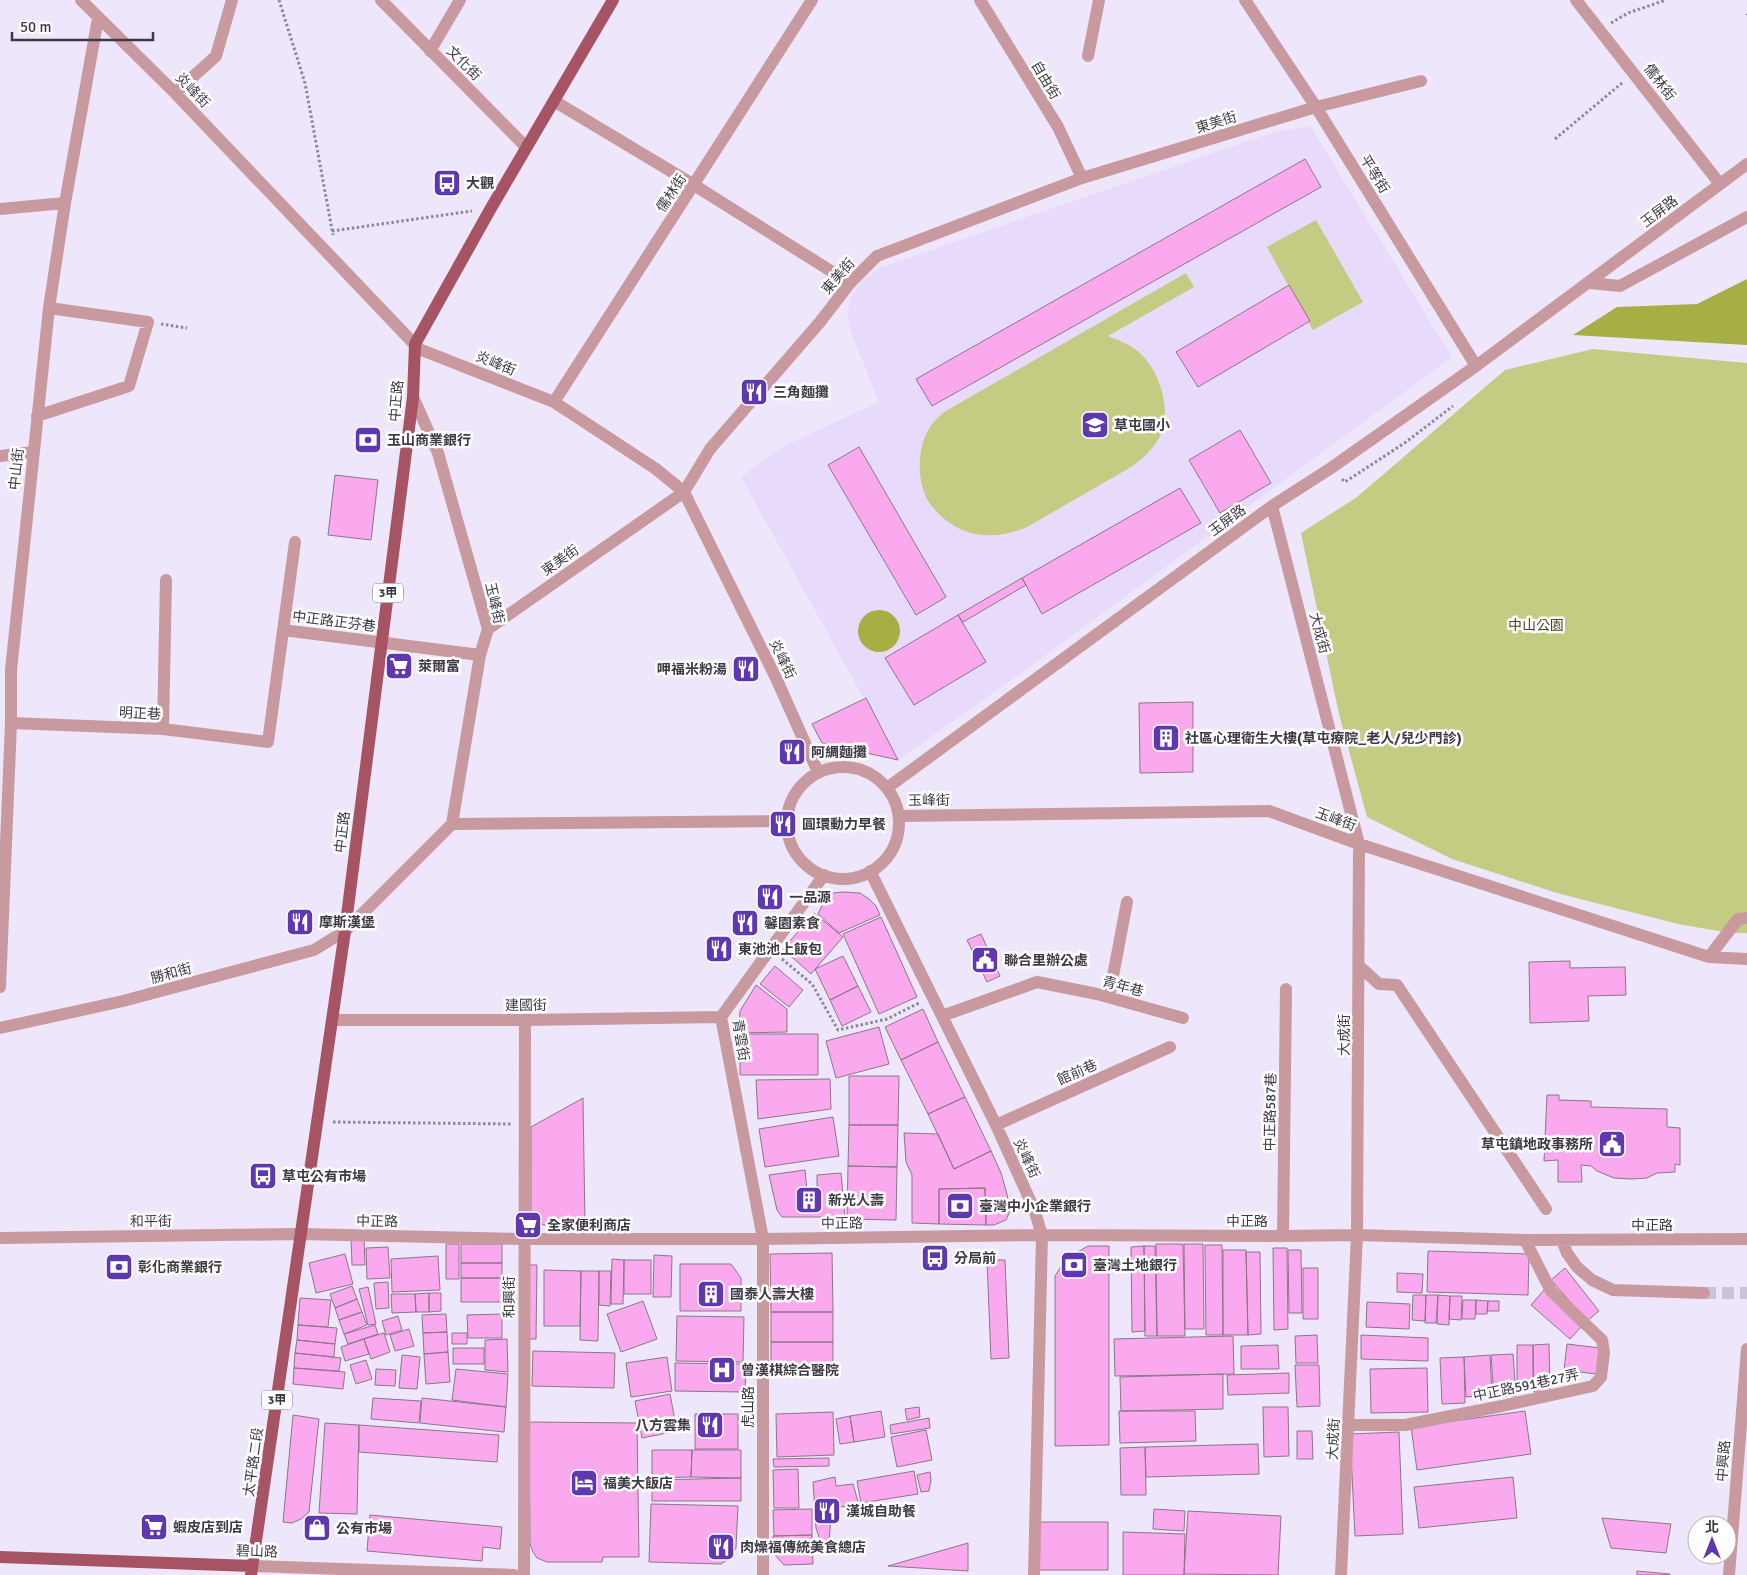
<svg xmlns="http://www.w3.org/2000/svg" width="1747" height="1575" viewBox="0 0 1747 1575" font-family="Signika,'Noto Sans TC',sans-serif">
<rect width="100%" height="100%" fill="#eee6fb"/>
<path fill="#e7dafb" d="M1310,126L1452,357L1017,676L898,760L741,477L782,447L879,402L849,327L848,310L852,295L863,280L879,268L1274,132Z"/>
<path fill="#c4cb83" d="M1316,220L1363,302L1313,330L1267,247Z
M1186,273L1194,287L1108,336C1117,340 1127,343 1135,349C1160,367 1174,413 1158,440C1151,451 1142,459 1131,467L1027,527C1008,535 988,538 968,532C953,528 934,512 927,499C917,479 917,448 929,429C932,422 939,417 944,412Z
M1593,349L1747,363V933H1730L1678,924L1557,893L1452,859L1367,817L1339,714L1301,533L1357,497L1505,370Z"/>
<path fill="#a6ae44" d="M1747,279V345L1573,335L1617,307L1697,304Z
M858 631a21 21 0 1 1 42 0a21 21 0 1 1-42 0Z"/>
<path fill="#fba9ee" stroke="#8c7688" d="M1305,159L1321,187L932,406L916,379Z
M1289,285L1310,321L1198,387L1176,352Z
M1240,430L1271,483L1220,513L1189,460Z
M859,447L946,597L916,615L828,465Z
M335,475L378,480L371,540L328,535Z
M1180,488L1201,523L1042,614L1022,578Z
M1022,578L1026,585L963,622L958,615Z
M958,615L986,662L914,705L885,658Z
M866,698L898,760L822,743L812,724Z
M1193,702V772L1140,773L1139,703Z
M843,892L860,893L869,899L876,906L880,915L839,933L818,914L824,901L833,893Z
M814,913L843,937L811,974L783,949Z
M881,917L917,997L879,1014L843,934Z
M981,934L1000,976L987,982L967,940Z
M843,956L858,986L830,1000L815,969Z
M1570,961V968L1625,967L1626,995L1588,996L1589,1021L1530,1023L1529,962Z
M775,966L803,990L789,1007L760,984Z
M756,985L787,1009V1032L739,1033L740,1011Z
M858,986L871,1012L842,1026L830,1000Z
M923,1009L938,1042L901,1060L885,1027Z
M879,1027L889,1064L836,1078L826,1041Z
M740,1034H818V1075H740Z
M938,1042L965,1097L928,1114L901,1060Z
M849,1076H899L898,1125H849Z
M830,1079L831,1109L758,1119L756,1080Z
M1547,1095H1559V1100L1591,1101V1107L1667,1109V1127L1680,1128V1165L1675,1164V1172L1657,1173L1647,1178L1632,1179L1614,1178L1597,1171L1591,1166L1581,1165L1582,1182H1558V1160L1544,1161Z
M965,1097L991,1151L954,1169L928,1114Z
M583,1098L585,1225H543L531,1211V1127Z
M833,1117L839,1156L765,1167L759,1129Z
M849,1125H898L897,1167L848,1166Z
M904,1133L938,1134L954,1169L991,1151L1001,1173L1007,1194L1010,1211L1006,1220L994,1225H986L985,1188L939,1189V1224L912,1223V1175L906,1162Z
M848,1166L897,1167L896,1220L847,1219Z
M805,1170L807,1191L817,1188V1175L841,1173L845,1217H782L777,1210L769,1175Z
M985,1188L986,1225L939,1224V1189Z
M351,1239H364L365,1265H352Z
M446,1244H459V1279H446Z
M461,1244H502V1263H461Z
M1156,1244H1183L1185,1336H1157Z
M1184,1244H1203L1204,1329H1185Z
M1205,1245H1222L1223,1335H1206Z
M1088,1246H1109V1445L1055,1446V1276L1060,1268L1069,1257Z
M1144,1246H1155L1157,1336H1145Z
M1144,1246L1145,1331L1132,1332L1131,1247Z
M388,1247L390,1278L367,1279L366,1248Z
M1273,1248H1287L1288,1329L1274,1330Z
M1223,1250H1246L1248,1335H1223Z
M1288,1250H1301L1302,1313H1289Z
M1428,1251L1529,1254L1528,1295L1427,1292Z
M1246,1252H1260L1261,1334L1248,1335Z
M832,1253L833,1312H771L770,1254Z
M345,1254L353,1284L316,1293L309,1263Z
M654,1255L672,1256L671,1297H653Z
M438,1256L440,1290L392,1292L391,1259Z
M612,1259L624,1260L623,1304H611Z
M624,1260H651V1294H624Z
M987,1260H1005L1009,1358L991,1359Z
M461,1263H502V1278H461Z
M680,1264H731L741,1278V1311H680Z
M527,1265H537L536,1339H526Z
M1303,1268H1318V1319H1303Z
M1565,1268L1599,1311L1587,1321L1551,1280Z
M544,1270L581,1271L580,1326H544Z
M581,1271H599L598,1341L580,1340Z
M599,1271H611L610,1306L599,1305Z
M1397,1273L1423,1274L1422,1293L1397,1292Z
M461,1278H502V1302H461Z
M388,1282L389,1308L376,1309L374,1283Z
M352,1286L357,1299L335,1308L330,1294Z
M368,1287L376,1324L368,1325L359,1289Z
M1544,1290L1583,1325L1570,1339L1531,1305Z
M429,1293V1312H416L415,1294Z
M429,1293H441V1311L429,1312Z
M391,1294H415L416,1312L392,1313Z
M1413,1295H1426L1425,1321L1412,1320Z
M1426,1295H1438L1436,1323H1425Z
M1438,1295L1450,1296L1449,1325L1437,1324Z
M1450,1296H1462L1461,1320L1449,1319Z
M300,1298L331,1300L328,1327L298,1325Z
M357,1299L362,1312L339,1320L335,1308Z
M1463,1300H1476L1475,1319H1462Z
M1476,1300L1488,1301L1487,1314H1476Z
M643,1301L657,1339L621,1352L607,1314Z
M1488,1301H1499V1311H1487Z
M1367,1302L1410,1304L1409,1329L1366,1327Z
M362,1312L367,1325L344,1334L339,1320Z
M771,1312H833V1342H771Z
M446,1314L447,1332L423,1333L422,1315Z
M502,1314V1338H468L467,1315Z
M398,1316L402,1330L386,1335L382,1321Z
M677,1316L744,1317L743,1362L676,1361Z
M298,1325L337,1328L335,1344L297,1340Z
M375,1325L378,1334L348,1344L344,1334Z
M409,1329L414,1346L395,1351L390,1335Z
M447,1332L448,1352L424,1354L423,1333Z
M384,1333L390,1352L371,1359L364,1339Z
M452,1333H467V1344H452Z
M1317,1335L1318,1363H1296L1295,1336Z
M1361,1335L1428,1338V1361L1361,1359Z
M1233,1336L1234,1374L1115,1376L1114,1339Z
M364,1339L369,1354L345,1361L341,1347Z
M507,1339L508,1372L485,1370V1340Z
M297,1340L335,1344L334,1357L295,1353Z
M771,1342H833V1370H771Z
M1549,1344L1550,1392H1534L1533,1345Z
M1567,1344L1600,1348L1596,1374L1564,1370Z
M1278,1345L1279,1369H1241V1346Z
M1517,1345H1533V1382H1517Z
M453,1348H484V1364H453Z
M533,1351L615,1353L614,1388L532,1386Z
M448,1352L450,1382L426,1384L424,1354Z
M295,1353L341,1358L339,1371L294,1368Z
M1513,1354L1516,1396L1494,1397L1491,1355Z
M402,1355L420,1357L417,1389L399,1388Z
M1490,1355L1492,1395L1466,1397L1464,1357Z
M667,1357L672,1391L631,1397L626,1363Z
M1464,1357L1465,1403L1442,1404L1440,1358Z
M366,1360L372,1379L356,1384L350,1365Z
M675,1363L746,1364L745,1392L675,1391Z
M1295,1365H1319L1320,1406L1297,1407Z
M294,1368L345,1372L343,1389L293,1384Z
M1427,1368L1428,1412L1371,1413L1370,1369Z
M376,1369L396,1370L395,1386L375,1385Z
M456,1369L508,1374L506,1407L452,1400Z
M1289,1373V1393L1228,1395L1227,1375Z
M1223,1374V1409L1121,1411L1120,1377Z
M670,1394L677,1431L642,1438L635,1401Z
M373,1398L421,1401L419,1423L371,1419Z
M422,1398L506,1407L504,1432L420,1423Z
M919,1407L920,1417L907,1420L905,1409Z
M1263,1407H1288L1289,1456L1264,1457Z
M881,1411L885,1437L854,1442L850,1416Z
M1119,1411H1195L1196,1441L1120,1443Z
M1525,1411L1531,1454L1417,1470L1411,1427Z
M833,1412L834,1455L777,1457L776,1414Z
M695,1414H738V1449H695Z
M293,1415L319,1419L309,1512L301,1519L292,1523L283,1522Z
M850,1416L854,1442L840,1444L836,1419Z
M929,1418L930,1428L891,1434L890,1425Z
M529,1422L637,1423L639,1557H603L602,1562H547L537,1558L533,1552L530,1544Z
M325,1423L359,1425L357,1514L319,1513Z
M359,1425L499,1435L497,1462L359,1452Z
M926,1430L932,1460L897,1467L891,1437Z
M1297,1431H1312L1313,1459H1297Z
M1399,1432L1403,1534L1355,1536L1350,1434Z
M1258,1444L1259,1474L1146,1477L1145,1447Z
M1145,1447L1146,1495H1121L1120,1448Z
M652,1450H692L691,1477L652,1478Z
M692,1450H741V1478L691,1477Z
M829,1458V1466L774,1467L773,1459Z
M798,1469L799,1508H774L773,1470Z
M914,1471L918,1494L861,1503L857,1481Z
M930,1472L931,1480L929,1491L921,1492L917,1475Z
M835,1477L836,1486L853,1484L859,1505L839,1507V1516L831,1517L829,1543H821L816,1528L813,1482Z
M1513,1477L1517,1518L1419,1528L1414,1487Z
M741,1478V1501H652V1480Z
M651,1504L738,1506L736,1548L730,1558L721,1564L649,1562Z
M812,1509V1535L774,1536L773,1510Z
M1154,1509L1185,1511L1184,1531L1153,1529Z
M1188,1511L1281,1516L1278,1575L1184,1574Z
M370,1515L502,1527L500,1549L483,1547L482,1561L367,1551Z
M1602,1518L1671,1524L1666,1553L1611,1548Z
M1038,1522H1108V1570H1038Z
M1123,1532L1185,1534L1184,1575H1123Z
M812,1535L813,1564L784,1565L774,1554L773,1536Z
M968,1543V1571L888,1566Z
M1637,1571L1670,1574V1575H1637Z"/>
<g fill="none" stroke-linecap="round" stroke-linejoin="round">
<path stroke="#cbc4d7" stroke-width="12" stroke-dasharray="12 6" stroke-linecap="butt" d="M1704,1293H1747"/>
<path stroke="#8d8797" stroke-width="3" stroke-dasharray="2.5 2.5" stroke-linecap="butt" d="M279,0L305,83L333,235
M1747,14V15
M1611,23L1628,13L1666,0
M1555,139L1622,83
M332,231L472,211
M161,324L187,328
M1342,479L1345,482L1406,442L1453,406
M782,959L812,984L838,1030L887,1019L919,1003
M333,1122L511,1124"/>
<path stroke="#c999a0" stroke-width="12" d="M81,0L175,93L419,349L554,402L656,469L684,492L776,678L818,772
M381,0L526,147
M980,0L1058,127L1082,178
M1245,0L1316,107L1476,366
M1576,0L1720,184
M430,51L460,0
M1088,56L1099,0
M175,93L216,56L232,0
M554,101L694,185L850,283
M0,209L65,203
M1590,283L1620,286L1747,217
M413,397L438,453L488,629L480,655L452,824
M554,402L812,0
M37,416L129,386L148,322L49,308
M0,456L33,452
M1272,506L1359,844L1357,1235L1341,1575
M488,629L684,492L710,449L820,322L850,283L877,256L1082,178L1316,107L1421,81
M283,630L480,655
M11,723L163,729L268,742L295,542
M163,729L166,580
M787 823a56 56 0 1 1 112 0a56 56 0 1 1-112 0Z
M887,788L1272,506L1331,468L1476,366L1747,164
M899,816L1269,811L1359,844L1709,957L1747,959
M870,871L996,1125L1034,1209L1042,1235L1034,1575
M1709,957L1738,919L1747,918
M1359,966L1379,984L1397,985L1546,1209
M0,987L11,723V670L49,308L65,203L98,18
M1109,997L1127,902
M942,1016L1037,982L1097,994L1183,1018
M332,1020H525L721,1017
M0,1028L123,1001L314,950L345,931L452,824L787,821
M996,1125L1170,1047
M1283,1236L1286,989
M0,1238L301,1234L524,1239H763L1042,1235L1283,1236L1357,1235L1525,1240L1747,1239
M1562,1240L1567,1253L1577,1267L1592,1280L1613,1290L1704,1293
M1348,1425H1405L1502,1406L1593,1386L1601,1377L1604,1352L1602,1340L1551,1291L1525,1240
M252,1566L514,1575
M524,1575L525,1020
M763,1575V1239L721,1017L824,875
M1729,1575L1747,1349"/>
<path stroke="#a65363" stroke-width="12" d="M0,1557L252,1566
M251,1575L345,931L413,397L415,344L491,208L613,0"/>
</g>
<defs>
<g id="bus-square" transform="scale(1.4375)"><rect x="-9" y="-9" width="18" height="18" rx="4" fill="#5f38b0" stroke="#fff"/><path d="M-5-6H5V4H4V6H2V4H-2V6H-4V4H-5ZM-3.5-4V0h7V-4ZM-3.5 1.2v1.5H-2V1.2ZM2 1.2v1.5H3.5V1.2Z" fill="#fff"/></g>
<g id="restaurant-square" transform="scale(1.4375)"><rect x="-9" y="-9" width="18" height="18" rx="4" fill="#5f38b0" stroke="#fff"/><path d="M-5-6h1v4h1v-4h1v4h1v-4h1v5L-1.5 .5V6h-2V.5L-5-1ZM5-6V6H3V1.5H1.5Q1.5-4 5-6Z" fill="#fff"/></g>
<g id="school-square" transform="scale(1.4375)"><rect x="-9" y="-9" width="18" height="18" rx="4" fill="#5f38b0" stroke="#fff"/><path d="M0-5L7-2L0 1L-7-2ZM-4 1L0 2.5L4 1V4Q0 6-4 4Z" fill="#fff"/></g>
<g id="bank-square" transform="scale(1.4375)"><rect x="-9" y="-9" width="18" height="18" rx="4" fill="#5f38b0" stroke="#fff"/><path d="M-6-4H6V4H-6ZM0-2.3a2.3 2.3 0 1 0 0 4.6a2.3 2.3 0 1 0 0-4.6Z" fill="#fff"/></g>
<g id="supermarket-square" transform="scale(1.4375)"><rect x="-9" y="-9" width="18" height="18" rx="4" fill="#5f38b0" stroke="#fff"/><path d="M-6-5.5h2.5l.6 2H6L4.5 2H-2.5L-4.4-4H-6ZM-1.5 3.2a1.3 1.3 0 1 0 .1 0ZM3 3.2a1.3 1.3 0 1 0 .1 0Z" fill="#fff"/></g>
<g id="building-square" transform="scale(1.4375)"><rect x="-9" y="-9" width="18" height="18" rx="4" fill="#5f38b0" stroke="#fff"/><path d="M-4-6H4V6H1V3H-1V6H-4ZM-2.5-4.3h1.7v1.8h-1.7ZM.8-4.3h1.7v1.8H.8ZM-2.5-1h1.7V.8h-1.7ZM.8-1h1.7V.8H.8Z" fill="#fff"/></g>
<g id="civic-square" transform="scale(1.4375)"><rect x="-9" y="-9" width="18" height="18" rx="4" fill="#5f38b0" stroke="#fff"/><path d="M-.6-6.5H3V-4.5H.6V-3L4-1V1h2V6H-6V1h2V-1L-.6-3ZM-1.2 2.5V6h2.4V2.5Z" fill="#fff"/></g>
<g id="hospital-square" transform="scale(1.4375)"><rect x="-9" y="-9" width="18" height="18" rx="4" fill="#5f38b0" stroke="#fff"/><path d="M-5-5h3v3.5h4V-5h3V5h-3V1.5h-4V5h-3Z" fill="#fff"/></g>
<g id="hotel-square" transform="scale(1.4375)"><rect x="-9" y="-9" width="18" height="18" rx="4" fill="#5f38b0" stroke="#fff"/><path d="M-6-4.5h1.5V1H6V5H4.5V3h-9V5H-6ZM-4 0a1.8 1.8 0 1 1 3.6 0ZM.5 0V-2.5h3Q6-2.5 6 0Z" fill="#fff"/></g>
<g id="shop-square" transform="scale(1.4375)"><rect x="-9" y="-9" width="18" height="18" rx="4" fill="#5f38b0" stroke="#fff"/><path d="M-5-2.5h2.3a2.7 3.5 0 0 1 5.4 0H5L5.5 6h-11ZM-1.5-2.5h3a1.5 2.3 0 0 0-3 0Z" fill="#fff"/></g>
</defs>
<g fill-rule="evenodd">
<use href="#bus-square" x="447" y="183"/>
<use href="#restaurant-square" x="754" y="392"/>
<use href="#school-square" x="1095" y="425"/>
<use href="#bank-square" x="368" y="440"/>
<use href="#supermarket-square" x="399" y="666"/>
<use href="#restaurant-square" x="746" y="669"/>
<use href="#building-square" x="1166" y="738"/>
<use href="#restaurant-square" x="792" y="752"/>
<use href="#restaurant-square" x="783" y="824"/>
<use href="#restaurant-square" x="770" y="897"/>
<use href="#restaurant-square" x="300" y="922"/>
<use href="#restaurant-square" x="745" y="923"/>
<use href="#restaurant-square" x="719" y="949"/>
<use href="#civic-square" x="985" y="960"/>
<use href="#civic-square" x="1612" y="1144"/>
<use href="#bus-square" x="263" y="1176"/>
<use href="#building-square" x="809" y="1200"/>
<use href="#bank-square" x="960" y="1206"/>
<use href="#supermarket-square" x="528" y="1225"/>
<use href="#bus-square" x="935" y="1258"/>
<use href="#bank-square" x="1074" y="1265"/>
<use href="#bank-square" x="119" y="1267"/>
<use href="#building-square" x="711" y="1294"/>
<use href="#hospital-square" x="722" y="1370"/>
<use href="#restaurant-square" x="710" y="1425"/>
<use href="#hotel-square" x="584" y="1483"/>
<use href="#restaurant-square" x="827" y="1511"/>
<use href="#supermarket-square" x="154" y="1527"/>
<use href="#shop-square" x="317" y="1528"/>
<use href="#restaurant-square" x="721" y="1547"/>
</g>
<g text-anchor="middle" stroke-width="5" stroke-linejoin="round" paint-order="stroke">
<g fill="#fff" stroke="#78757d" stroke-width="1">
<rect x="373" y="583.5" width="30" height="19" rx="4"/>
<rect x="262" y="1390.5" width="30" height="19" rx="4"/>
</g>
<g font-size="12" font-weight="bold" fill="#3e3a45">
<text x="388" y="597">3甲</text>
<text x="277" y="1404">3甲</text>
</g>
<g font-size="14" fill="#3e3a45" stroke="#fff">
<text transform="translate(464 63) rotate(45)" y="5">文化街</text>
<text transform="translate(1046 80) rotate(59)" y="5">自由街</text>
<text transform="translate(1660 82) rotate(52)" y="5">儒林街</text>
<text transform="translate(193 90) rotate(46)" y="5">炎峰街</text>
<text transform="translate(1216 122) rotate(-17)" y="5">東美街</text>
<text transform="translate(1375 174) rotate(58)" y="5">平等街</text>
<text transform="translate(671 193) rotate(-57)" y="5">儒林街</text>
<text transform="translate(1659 211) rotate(-37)" y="5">玉屏路</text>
<text transform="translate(838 276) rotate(-49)" y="5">東美街</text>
<text transform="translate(496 363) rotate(22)" y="5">炎峰街</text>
<text transform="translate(396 401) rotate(-85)" y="5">中正路</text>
<text transform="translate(16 469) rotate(-84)" y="5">中山街</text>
<text transform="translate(1227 520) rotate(-36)" y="5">玉屏路</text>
<text transform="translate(560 560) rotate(-35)" y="5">東美街</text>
<text transform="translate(495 603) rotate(77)" y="5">玉峰街</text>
<text transform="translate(334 621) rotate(7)" y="5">中正路正芬巷</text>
<text transform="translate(1320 633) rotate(75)" y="5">大成街</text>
<text transform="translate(783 659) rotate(64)" y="5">炎峰街</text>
<text transform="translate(140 713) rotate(3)" y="5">明正巷</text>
<text transform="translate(929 800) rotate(-1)" y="5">玉峰街</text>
<text transform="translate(1336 819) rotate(20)" y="5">玉峰街</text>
<text transform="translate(342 832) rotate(-83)" y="5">中正路</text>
<text transform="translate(171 973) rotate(-15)" y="5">勝和街</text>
<text transform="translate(1123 986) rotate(15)" y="5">青年巷</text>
<text transform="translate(526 1005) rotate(-1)" y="5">建國街</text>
<text transform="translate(1344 1035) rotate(-90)" y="5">大成街</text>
<text transform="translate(741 1040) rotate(81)" y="5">青雲街</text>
<text transform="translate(1077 1072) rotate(-24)" y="5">館前巷</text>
<text transform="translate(1270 1112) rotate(-89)" y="5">中正路587巷</text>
<text transform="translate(1027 1158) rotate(65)" y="5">炎峰街</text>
<text transform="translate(151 1221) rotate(-1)" y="5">和平街</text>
<text transform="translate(377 1221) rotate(1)" y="5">中正路</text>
<text x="1247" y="1226">中正路</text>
<text transform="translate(842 1223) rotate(-1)" y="5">中正路</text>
<text x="1652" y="1230">中正路</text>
<text transform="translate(509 1297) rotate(-90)" y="5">和興街</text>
<text transform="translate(1526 1385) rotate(-12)" y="5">中正路591巷27弄</text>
<text transform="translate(748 1407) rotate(-90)" y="5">虎山路</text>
<text transform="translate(1333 1439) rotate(-87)" y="5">大成街</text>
<text transform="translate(1723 1461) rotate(-85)" y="5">中興路</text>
<text transform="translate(253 1462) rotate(-82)" y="5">太平路二段</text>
<text transform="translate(257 1551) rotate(2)" y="5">碧山路</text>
</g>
<g font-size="14" font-weight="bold" fill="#3e3a45" stroke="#fff" text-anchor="start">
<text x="466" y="188">大觀</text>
<text x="773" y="397">三角麵攤</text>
<text x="1114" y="430">草屯國小</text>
<text x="387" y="445">玉山商業銀行</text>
<text x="418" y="671">萊爾富</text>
<text x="727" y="674" text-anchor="end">呷福米粉湯</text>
<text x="1185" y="743">社區心理衛生大樓(草屯療院_老人/兒少門診)</text>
<text x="811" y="757">阿綢麵攤</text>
<text x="802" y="829">圓環動力早餐</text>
<text x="789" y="902">一品源</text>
<text x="319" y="927">摩斯漢堡</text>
<text x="764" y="928">馨園素食</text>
<text x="738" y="954">東池池上飯包</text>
<text x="1004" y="965">聯合里辦公處</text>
<text x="1593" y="1149" text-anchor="end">草屯鎮地政事務所</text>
<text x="282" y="1181">草屯公有市場</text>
<text x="828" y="1205">新光人壽</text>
<text x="979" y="1211">臺灣中小企業銀行</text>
<text x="547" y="1230">全家便利商店</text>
<text x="954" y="1263">分局前</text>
<text x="1093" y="1270">臺灣土地銀行</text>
<text x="138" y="1272">彰化商業銀行</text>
<text x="730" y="1299">國泰人壽大樓</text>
<text x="741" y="1375">曾漢棋綜合醫院</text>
<text x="691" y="1430" text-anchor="end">八方雲集</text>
<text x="603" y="1488">福美大飯店</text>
<text x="846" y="1516">漢城自助餐</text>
<text x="173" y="1532">蝦皮店到店</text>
<text x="336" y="1533">公有市場</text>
<text x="740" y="1552">肉燥福傳統美食總店</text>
</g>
<g font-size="14" fill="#45491e" stroke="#fff">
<text x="1536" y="630">中山公園</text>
</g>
</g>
<g transform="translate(1712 1540)"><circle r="24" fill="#ffffff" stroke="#b2b0b5"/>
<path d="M0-4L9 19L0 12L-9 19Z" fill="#5f38b0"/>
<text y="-8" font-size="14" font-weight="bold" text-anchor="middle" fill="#3e3a45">北</text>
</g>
<path d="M12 32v8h141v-8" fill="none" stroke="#3e3a45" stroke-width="2.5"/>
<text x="20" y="32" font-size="15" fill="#3e3a45" stroke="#ffffff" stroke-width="4" paint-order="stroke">50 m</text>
</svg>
